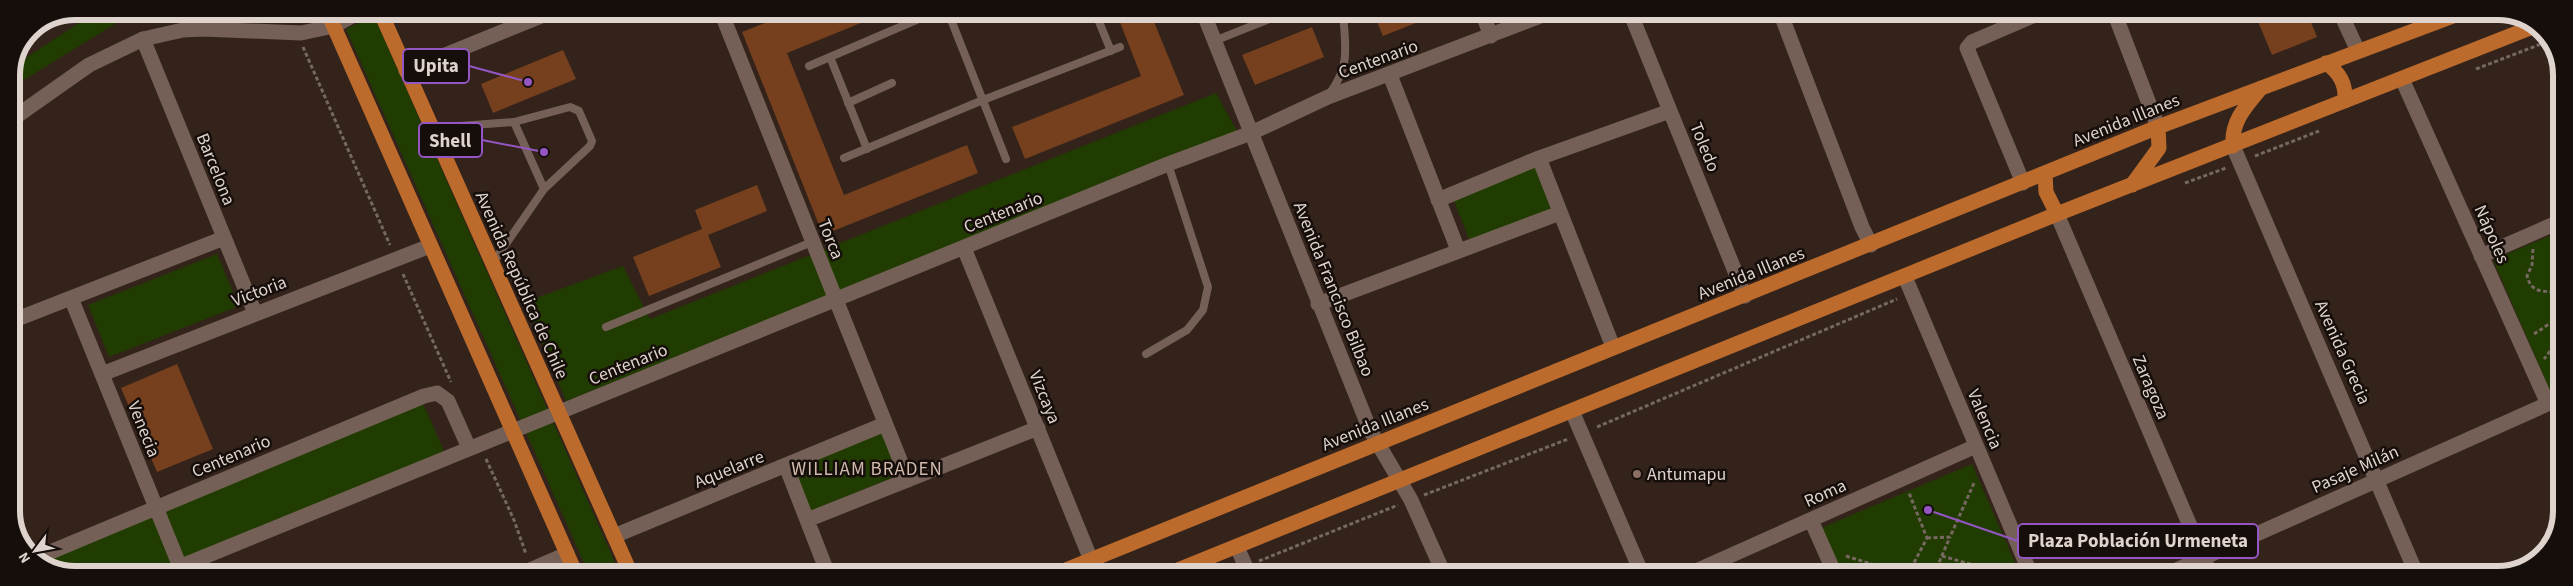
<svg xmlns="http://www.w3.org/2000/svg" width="2573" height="586" viewBox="0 0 2573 586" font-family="'Source Sans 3',sans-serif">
<rect width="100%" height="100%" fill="#33231a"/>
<path fill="#213c00" d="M97,11H148L131,14L11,88V74L15,65Z
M374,16L620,574H589L346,29Z
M1216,93L1237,131L566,401L525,302L623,266L650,319Z
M1546,160L1565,209L1472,247L1453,198Z
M2561,231V385L2550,390L2493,260Z
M217,254L239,306L109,357L88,305Z
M422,401L445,453L152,574L62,573L40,561Z
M881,432L899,475L808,512L791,469Z
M1972,464L2020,574H1840L1821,528Z"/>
<path fill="#763f1d" d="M793,12H888L787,53L844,195L967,145L978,173L823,235L742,32Z
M1116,12H1150L1184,95L1025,159L1012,127L1141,76Z
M1373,12H1441V13L1383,36Z
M2254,12H2307L2317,37L2272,55Z
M1312,27L1324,57L1255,85L1242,55Z
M563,50L576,79L493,113L481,84Z
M757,185L767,211L708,235L721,267L649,296L633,257L702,229L695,210Z
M177,364L213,449L157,472L121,388Z"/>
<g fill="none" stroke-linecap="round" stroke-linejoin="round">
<path stroke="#766860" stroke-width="3" stroke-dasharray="4 2.5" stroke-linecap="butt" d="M303,47L390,245
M2476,69L2549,41
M2255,156L2319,131
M2185,183L2226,168
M2533,249L2532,265L2527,276C2531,291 2539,291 2553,292L2557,297C2557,320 2560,341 2544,359
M403,274L451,382
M2534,334L2561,316
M1597,427L1897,299
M486,459L514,520L526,554
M1424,495L1568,439
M1927,538L1950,537L1974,483
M1846,556L1903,574
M1942,556L1984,568L1988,574
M1259,561L1398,505
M1908,574L1927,538L1909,493
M1934,574L1950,537"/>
<path stroke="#746056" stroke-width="8" d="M948,12L1006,159
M1095,12L1111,51
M1051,19L1068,12
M1214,41L1287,12
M830,57L867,149
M809,66L935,12
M1330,93C1351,64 1345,46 1343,12
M848,103L892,83
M514,122L570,107L579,111L592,141L590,146L544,189
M432,128L514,122L544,189L492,264
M844,158L983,100L1120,47
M606,327L812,242
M1146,354L1187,330L1203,310L1208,287L1168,164"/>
<path stroke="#746056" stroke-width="15" d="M721,12L908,480
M1203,12L1370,430L1411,500L1444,574
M1482,12L1491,36
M1630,12L1745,296
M1780,12L1862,227L1871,245
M2114,12L2158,127
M2340,12L2358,51
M143,39L255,313
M406,71L551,12
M1390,75L1458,250
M2402,79L2548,404
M1539,158L1613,347
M2023,183L1967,48L1972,42L2042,12
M1438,200L1539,158L1670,111
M2057,214L2211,575
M964,248L1091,560
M2481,256L2561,221
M1905,277L2031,575
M71,298L183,574
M1318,304L1560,213
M12,321L224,238
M102,374L430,246
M1572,411L1642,574
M786,466L828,574
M807,520L1038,428
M1811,520L1835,574
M614,536L885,424
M1237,547L1249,574
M36,558L424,396L437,393L448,401L469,448
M162,574L1168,164L1251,133L1328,97L1551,12
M521,574L567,554
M1689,574L1976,446
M2165,575L2561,398"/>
<path stroke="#746056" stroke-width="15" d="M11,120L89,65L143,39L183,30L203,29L301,33L334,26L361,11
M2233,146L2417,575"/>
<path stroke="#bc6b2d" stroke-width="15" d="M327,11L576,574
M380,11L631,574
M2326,63C2340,73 2346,84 2345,101
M2233,146C2231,121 2246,106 2261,88
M2045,174L2046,192L2057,214
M2132,185L2159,148L2158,127
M1056,574L2158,127L2461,13
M1168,574L2057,214L2535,26"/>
</g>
<circle fill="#8d6e63" stroke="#160e0a" stroke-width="2" cx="1637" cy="474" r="5"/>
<g text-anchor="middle" stroke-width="5" stroke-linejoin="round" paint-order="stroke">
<g font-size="18" fill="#ded3cd" stroke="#160e0a">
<text transform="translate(1378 59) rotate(-20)" y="6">Centenario</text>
<text transform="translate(2126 120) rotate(-22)" y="6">Avenida Illanes</text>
<text transform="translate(1705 147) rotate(68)" y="6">Toledo</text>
<text transform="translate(216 169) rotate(68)" y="6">Barcelona</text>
<text transform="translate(1003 212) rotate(-22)" y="6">Centenario</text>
<text transform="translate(2492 234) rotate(66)" y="6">Nápoles</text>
<text transform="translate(831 239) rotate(68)" y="6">Torca</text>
<text transform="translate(1751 273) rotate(-22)" y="6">Avenida Illanes</text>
<text transform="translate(522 285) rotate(66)" y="6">Avenida República de Chile</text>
<text transform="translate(1334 289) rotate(68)" y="6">Avenida Francisco Bilbao</text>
<text transform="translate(259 291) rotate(-21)" y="6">Victoria</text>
<text transform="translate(2343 352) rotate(66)" y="6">Avenida Grecia</text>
<text transform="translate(628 364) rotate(-22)" y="6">Centenario</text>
<text transform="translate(2151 387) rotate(67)" y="6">Zaragoza</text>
<text transform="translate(1045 397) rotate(68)" y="6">Vizcaya</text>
<text transform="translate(1985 419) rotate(67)" y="6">Valencia</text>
<text transform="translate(1375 424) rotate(-22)" y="6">Avenida Illanes</text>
<text transform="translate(144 429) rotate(68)" y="6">Venecia</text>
<text transform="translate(231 456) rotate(-23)" y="6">Centenario</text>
<text transform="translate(729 469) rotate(-22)" y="6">Aquelarre</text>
<text transform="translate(2355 469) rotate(-24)" y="6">Pasaje Milán</text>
<text transform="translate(1825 493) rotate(-24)" y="6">Roma</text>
</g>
<g font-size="18" fill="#ded3cd" stroke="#160e0a" text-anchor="start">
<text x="1647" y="480">Antumapu</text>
</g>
<g font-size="19" letter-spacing="1" fill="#cfb9ad" stroke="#160e0a">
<text x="867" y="475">WILLIAM BRADEN</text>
</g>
</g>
<path d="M0 0H2573V586H0ZM75 20H2498A55 55 0 0 1 2553 75V511A55 55 0 0 1 2498 566H75A55 55 0 0 1 20 511V75A55 55 0 0 1 75 20Z" fill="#160e0a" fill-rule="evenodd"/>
<path fill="none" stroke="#ded3cd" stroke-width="6" d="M75 20H2498A55 55 0 0 1 2553 75V511A55 55 0 0 1 2498 566H75A55 55 0 0 1 20 511V75A55 55 0 0 1 75 20Z"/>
<path fill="none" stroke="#9456c2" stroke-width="2" d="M528 82L469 66M544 152L482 140M1928 510L2018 541"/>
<g fill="#9456c2" stroke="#160e0a" stroke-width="2">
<circle cx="528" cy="82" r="5"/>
<circle cx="544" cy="152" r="5"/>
<circle cx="1928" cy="510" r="5"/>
</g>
<g fill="#160e0a" stroke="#9456c2" stroke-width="2">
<rect x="403" y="49" width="66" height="34" rx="5"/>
<rect x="419" y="123" width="63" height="34" rx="5"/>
<rect x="2018" y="524" width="240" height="34" rx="5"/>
</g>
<g font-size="19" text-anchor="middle" font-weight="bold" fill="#ded3cd">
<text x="436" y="72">Upita</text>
<text x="450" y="147">Shell</text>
<text x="2138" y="547">Plaza Población Urmeneta</text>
</g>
<g transform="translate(35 551) rotate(238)" stroke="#160e0a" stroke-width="4" paint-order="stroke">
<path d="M0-4L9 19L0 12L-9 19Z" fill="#ded3cd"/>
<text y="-8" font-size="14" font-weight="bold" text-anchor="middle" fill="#ded3cd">N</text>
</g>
</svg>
